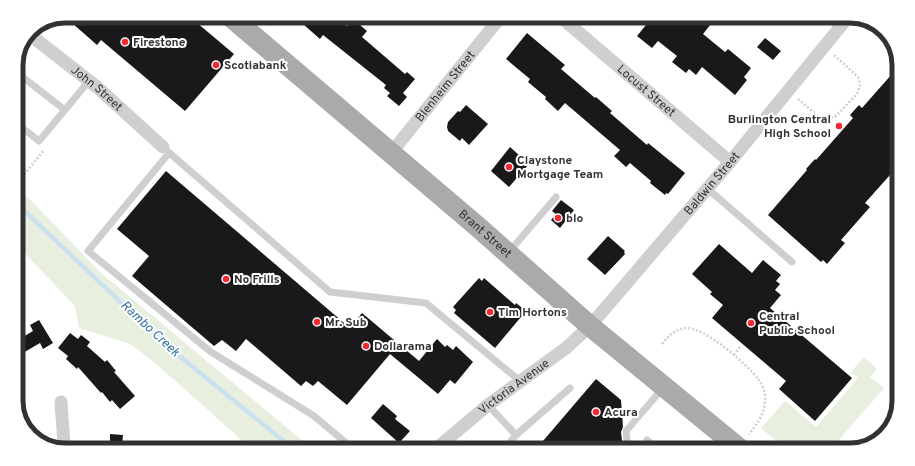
<svg xmlns="http://www.w3.org/2000/svg" width="915" height="466" viewBox="0 0 915 466" font-family="Overpass,sans-serif">
<rect width="100%" height="100%" fill="#fff"/>
<path fill="#e8efdf" d="M16,185L100,272L310,447L247,446L234,433L154,362L130,344L79,328L75,306L16,244Z
M895,323V363L891,341Z
M864,357L877,369L870,377L884,388L830,450H787L761,428L785,401L816,427L858,378L851,372Z"/>
<g fill="none" stroke-linecap="round" stroke-linejoin="round">
<path stroke="#cbe1f0" stroke-width="4.5" d="M16,203L130,311L189,364L291,447"/>
</g>
<path fill="#191919" d="M78,16L190,17L234,54L185,111L101,40L97,45L72,23Z
M295,17L337,18L347,26L353,19L367,31L362,37L405,74L407,72L415,79L403,93L407,97L399,106L387,96L390,93L384,88L386,85L323,35L320,39Z
M650,20H714L703,34L725,52L728,49L751,68L744,77L747,80L735,95L702,67L696,75L689,69L686,73L672,62L677,56L658,41L652,48L637,36Z
M527,33L565,65L561,69L595,98L596,97L612,111L610,113L647,145L648,143L685,173L668,194L666,193L665,195L650,183L651,181L630,163L626,167L614,156L620,150L565,103L558,111L545,99L546,97L528,82L530,79L506,59Z
M765,38L781,51L773,60L757,47Z
M899,66L898,166L865,203L870,207L841,240L845,243L827,264L823,260L821,262L768,215L807,170L806,169L815,159L816,160L853,118L850,115L859,105L862,108Z
M466,105L488,124L469,145L462,138L460,141L448,131L447,127L448,122L458,111L460,112Z
M510,147L529,164L509,187L491,171Z
M166,171L350,328L362,313L419,361L437,339L445,347L447,345L453,350L456,346L473,362L455,384L450,380L438,394L390,354L347,405L318,381L313,386L306,381L301,386L246,339L236,351L222,340L214,346L132,276L149,256L117,229Z
M561,200L574,210L560,228L551,220L556,214L552,211Z
M608,236L625,251L624,252L625,254L605,275L587,259Z
M719,244L752,273L763,260L781,275L776,281L780,284L775,290L781,295L770,308L852,378L815,421L779,389L786,381L712,318L723,305L710,294L712,292L692,274Z
M479,278L482,281L484,278L515,305L516,303L526,311L495,348L454,313L456,310L453,307Z
M39,320L53,343L43,349L40,343L16,357V341L33,331L30,325Z
M70,333L78,339L81,335L90,342L87,346L105,362L107,360L116,371L114,372L135,396L120,409L112,400L110,402L102,392L101,393L78,367L77,369L66,359L68,356L58,348Z
M596,379L621,400L623,427L621,432L623,449L537,448Z
M383,404L397,416L395,419L410,431L399,443L371,418Z
M110,434L123,435L122,446L110,445Z"/>
<g fill="none" stroke-linecap="round" stroke-linejoin="round">
<path stroke="#cfcfcf" stroke-width="2.5" stroke-dasharray="2 2" stroke-linecap="butt" d="M866,21L893,45
M798,99L819,117L828,119L836,116L857,94L860,86L858,77L834,55
M16,183L20,180L44,150
M662,344C669,335 675,329 687,328C704,327 748,365 758,379C763,385 766,394 765,402C764,415 757,424 749,434
M734,355L740,347"/>
<path stroke="#cfcfcf" stroke-width="7" d="M16,72L65,110
M16,123L39,141L89,81
M166,150L330,292L426,303L520,381
M169,153L88,251L211,352L314,416L351,447
M708,189L792,262
M509,252L556,197
M488,405L516,435
M647,440L658,449
M505,448L516,435L570,388
M628,449L626,431L663,388"/>
<g stroke="#cfcfcf" stroke-width="13">
<path id="s1" d="M563,19L730,162"/>
<path id="s2" d="M29,34L97,87L163,147"/>
<path id="s3" d="M391,153L499,19"/>
<path d="M61,402L64,445"/>
<path id="s4" d="M438,447L488,405L566,348L590,326L730,162L845,21"/>
</g>
<path stroke="#aaa" stroke-width="21" id="s5" d="M231,17L478,227L590,326L740,449"/>
</g>
<g fill="#f42934" stroke="#fff" stroke-width="1.5">
<circle cx="125" cy="42" r="4"/>
<circle cx="216" cy="65" r="4"/>
<circle cx="839" cy="126" r="4"/>
<circle cx="509" cy="167" r="4"/>
<circle cx="558" cy="218" r="4"/>
<circle cx="226" cy="279" r="4"/>
<circle cx="490" cy="312" r="4"/>
<circle cx="317" cy="322" r="4"/>
<circle cx="751" cy="323" r="4"/>
<circle cx="366" cy="346" r="4"/>
<circle cx="596" cy="412" r="4"/>
</g>
<g text-anchor="middle" stroke-width="4" stroke-linejoin="round" paint-order="stroke">
<g font-size="12" font-weight="bold" fill="#323232" stroke="#fff" text-anchor="start">
<text x="133" y="46">Firestone</text>
<text x="224" y="69">Scotiabank</text>
<text x="831" y="123" text-anchor="end">Burlington Central<tspan x="831" dy="14">High School</tspan></text>
<text x="517" y="164">Claystone<tspan x="517" dy="14">Mortgage Team</tspan></text>
<text x="566" y="222">blo</text>
<text x="234" y="283">No Frills</text>
<text x="498" y="316">Tim Hortons</text>
<text x="759" y="320">Central<tspan x="759" dy="14">Public School</tspan></text>
<text x="325" y="326">Mr. Sub</text>
<text x="374" y="350">Dollarama</text>
<text x="604" y="416">Acura</text>
</g>
<g font-size="12" fill="#323232" stroke="#fff">
<text dy="4" stroke="none"><textPath href="#s3" startOffset="86">Blenheim Street</textPath></text>
<text dy="4" stroke="none"><textPath href="#s2" startOffset="87">John Street</textPath></text>
<text dy="4" stroke="none"><textPath href="#s1" startOffset="110">Locust Street</textPath></text>
<text dy="4" stroke="none"><textPath href="#s4" startOffset="382">Baldwin Street</textPath></text>
<text dy="4" stroke="none"><textPath href="#s5" startOffset="334">Brant Street</textPath></text>
<text dy="4" stroke="none"><textPath href="#s4" startOffset="97">Victoria Avenue</textPath></text>
</g>
<g font-size="13" font-style="italic" fill="#37749d" stroke="#fff">
<text transform="translate(151 328) rotate(43)" y="5">Rambo Creek</text>
</g>
</g>
<path d="M0 0H915V466H0ZM65 23H850A42 42 0 0 1 892 65V401A42 42 0 0 1 850 443H65A42 42 0 0 1 23 401V65A42 42 0 0 1 65 23Z" fill="#fff" fill-rule="evenodd"/>
<path fill="none" stroke="#323232" stroke-width="5" d="M65 23H850A42 42 0 0 1 892 65V401A42 42 0 0 1 850 443H65A42 42 0 0 1 23 401V65A42 42 0 0 1 65 23Z"/>
</svg>
